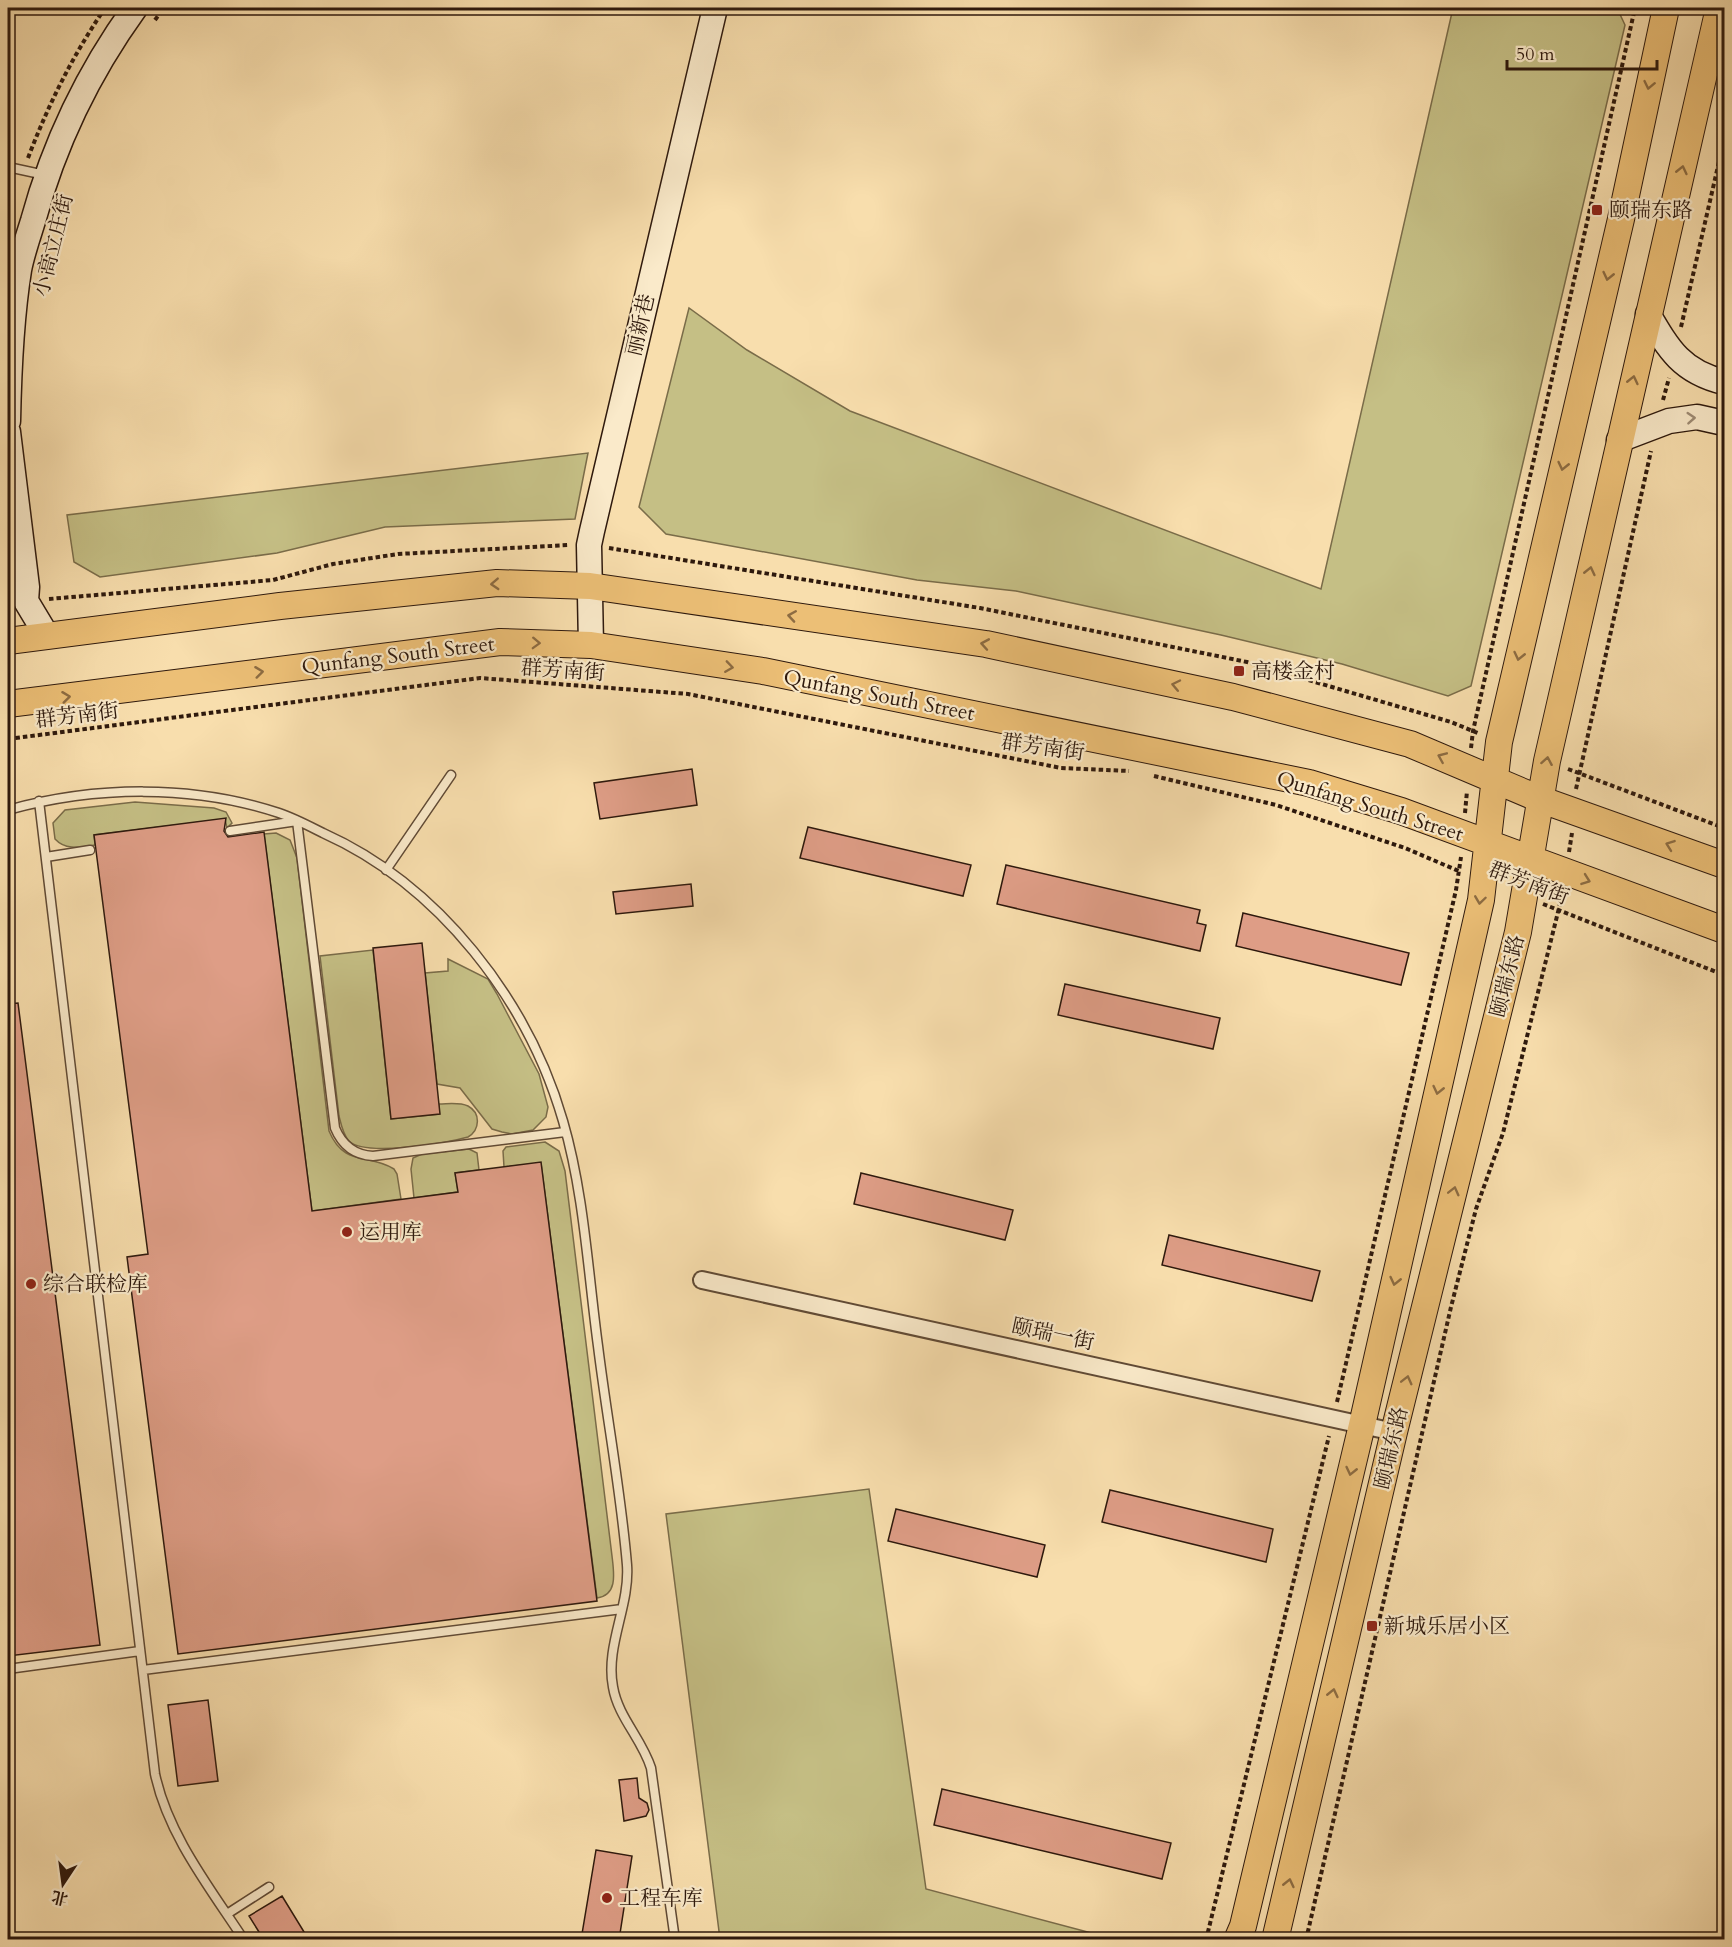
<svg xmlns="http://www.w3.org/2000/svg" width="1732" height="1947" viewBox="0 0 1732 1947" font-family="Cardo,'Noto Serif SC',serif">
<rect width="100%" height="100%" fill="#f8dead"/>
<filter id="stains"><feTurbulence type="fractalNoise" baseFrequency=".00333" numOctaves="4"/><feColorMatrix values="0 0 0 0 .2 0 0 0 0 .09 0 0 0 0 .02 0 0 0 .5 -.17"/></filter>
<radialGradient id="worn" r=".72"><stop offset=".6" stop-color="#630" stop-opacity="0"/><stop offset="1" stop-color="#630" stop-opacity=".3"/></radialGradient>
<path fill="#c5bf85" stroke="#7a6c49" stroke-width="1.5" d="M1453,8H1617L1625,25L1471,686L1448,696L1342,664L1221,635L1016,591L917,580L666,534L639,507L689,308L747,350L850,411L1321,589Z
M588,453L575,519L385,527L277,553L100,577L74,562L67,515Z
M135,802L214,808L226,812L232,823L227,828L225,819L94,835L95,845C81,847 66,851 55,839L53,823L65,810Z
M276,833L290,840L297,858L329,1131C344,1167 368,1153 394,1169L397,1174L401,1199L312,1211L264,834Z
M373,950L391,1119L439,1114V1104C448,1104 459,1102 468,1106C481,1113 480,1130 468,1137C447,1143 365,1157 349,1141C343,1135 341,1124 339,1116L320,956Z
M448,959L488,979L497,994L539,1074L548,1107L546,1117L533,1130L512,1134L502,1132L492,1129L460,1088L437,1084L425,973L448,971Z
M545,1142L559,1151L565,1171L612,1556C614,1573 618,1595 597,1598L541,1163L504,1167L503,1151L506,1147Z
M469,1149L477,1153L479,1170L455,1173L458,1192L414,1198L411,1169L413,1158L422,1154Z
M869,1489L926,1889L1114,1939H720L666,1514Z"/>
<path fill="#de9d86" stroke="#2e190d" stroke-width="1.5" d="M692,769L697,805L600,819L594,783Z
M226,818L224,831L228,837L264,832L312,1211L458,1192L455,1173L541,1162L597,1601L178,1654L127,1257L148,1254L94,835Z
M808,827L971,865L963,896L800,858Z
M1006,865L1200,910L1197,923L1206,925L1200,951L997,904Z
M691,884L693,906L616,914L613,892Z
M1243,913L1409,953L1401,985L1236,946Z
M422,943L440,1114L391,1119L373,948Z
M1065,984L1220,1018L1213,1049L1058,1015Z
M18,1003L100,1645L8,1656V1004Z
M861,1173L1013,1210L1005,1240L854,1204Z
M1169,1235L1320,1271L1312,1301L1162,1265Z
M1110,1490L1273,1529L1266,1562L1102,1522Z
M896,1509L1045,1545L1037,1577L888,1541Z
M208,1700L218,1781L178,1786L168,1705Z
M637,1778L639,1798L647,1803L649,1810L646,1816L624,1821L619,1780Z
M942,1789L1171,1843L1162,1879L934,1825Z
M596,1850L632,1856L619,1940H581Z
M282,1896L309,1940H264L249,1916Z"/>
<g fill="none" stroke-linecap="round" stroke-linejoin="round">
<g stroke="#604a35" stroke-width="11">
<path id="lane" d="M8,167L45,175
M39,801L155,1774C168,1835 210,1888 244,1940
M8,810C95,786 192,784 279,813C294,818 309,826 323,833C439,885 528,1000 563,1121C584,1193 588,1272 598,1346C607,1419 621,1492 627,1565C630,1606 605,1646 613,1687C618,1717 642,1739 651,1768L675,1940
M230,831L297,821L335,1128C342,1145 355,1155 373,1156L565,1132
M46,857L90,850
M386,870L451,775
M8,1669L140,1651
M143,1670L622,1609
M227,1914L269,1887"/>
</g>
<g stroke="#604a35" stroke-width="20">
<path id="street" d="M702,1280L1394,1432"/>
</g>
<g stroke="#2e190d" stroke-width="27">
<path id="secondary" d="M1648,314C1669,350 1682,372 1724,382
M8,421C9,370 11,320 19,270C22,254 28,237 33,221C54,144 88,73 135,8
M8,432L27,587L26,601L47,636
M1619,440L1669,421L1697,417L1724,423
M591,645L589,545L592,531L715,8"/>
</g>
<g stroke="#2e190d" stroke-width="28">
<path id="primary" d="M8,641L280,606L497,583L590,586L986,644L1233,697L1410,744L1542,800L1724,865
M8,704L500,642L591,645L763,671L1309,783L1401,811L1724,930
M1237,1940L1243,1926L1362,1425L1481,900L1499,742L1621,219L1666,8
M1275,1940L1394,1432L1518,932L1547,761L1719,8"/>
</g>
<path stroke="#2e190d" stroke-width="4" stroke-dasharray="4.5 3" stroke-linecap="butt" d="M155,20L164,8
M28,158C49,103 72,57 105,8
M43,273L48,254
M1681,327L1724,140
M1663,400L1669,378
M609,548L980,608L1247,662L1451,722L1480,734
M49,599L273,580L333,564L398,554L569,545
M8,739L480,678L688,694L1061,768L1129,771
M1471,748L1473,731L1635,8
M1568,769L1724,828
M1154,776L1276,805L1405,848L1461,872
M1576,789L1651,451
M1465,813L1467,791
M1569,852L1572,833
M1543,904L1724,975
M1337,1402L1456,890L1461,857
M1206,1940L1329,1436
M1306,1940L1451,1307L1476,1209L1503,1133L1563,892"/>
<use href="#lane" stroke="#faeaca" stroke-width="8"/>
<use href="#street" stroke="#faeaca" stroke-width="16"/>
<use href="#secondary" stroke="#faeaca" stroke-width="24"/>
<use href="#primary" stroke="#ecbf76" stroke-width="26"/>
</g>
<defs><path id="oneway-chevron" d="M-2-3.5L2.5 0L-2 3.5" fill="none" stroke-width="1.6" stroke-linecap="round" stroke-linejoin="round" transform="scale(1.5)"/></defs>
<g stroke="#8d6c42">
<use href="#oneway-chevron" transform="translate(1649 85) rotate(102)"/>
<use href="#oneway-chevron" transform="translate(1682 170) rotate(-77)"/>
<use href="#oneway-chevron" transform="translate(1608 276) rotate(103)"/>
<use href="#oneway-chevron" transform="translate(1633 380) rotate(-77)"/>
<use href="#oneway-chevron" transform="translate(1563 466) rotate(103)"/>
<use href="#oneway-chevron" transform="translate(1590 571) rotate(-77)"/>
<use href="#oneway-chevron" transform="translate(495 584) rotate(177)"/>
<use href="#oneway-chevron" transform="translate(792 616) rotate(-171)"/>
<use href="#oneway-chevron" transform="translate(536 643) rotate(2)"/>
<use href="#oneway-chevron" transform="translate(985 644) rotate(-170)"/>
<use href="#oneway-chevron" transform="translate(1519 656) rotate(103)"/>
<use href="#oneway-chevron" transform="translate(729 667) rotate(8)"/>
<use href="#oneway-chevron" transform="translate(259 672) rotate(-7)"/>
<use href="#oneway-chevron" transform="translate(1176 685) rotate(-168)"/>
<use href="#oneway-chevron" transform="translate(66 697) rotate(-7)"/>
<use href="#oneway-chevron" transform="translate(1442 757) rotate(-157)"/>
<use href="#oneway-chevron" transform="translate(1547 761) rotate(-80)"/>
<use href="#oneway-chevron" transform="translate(1670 845) rotate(-160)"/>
<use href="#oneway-chevron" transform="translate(1586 880) rotate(20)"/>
<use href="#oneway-chevron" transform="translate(1480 900) rotate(98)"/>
<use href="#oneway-chevron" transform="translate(1438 1090) rotate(103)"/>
<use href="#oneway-chevron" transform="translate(1454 1191) rotate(-76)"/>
<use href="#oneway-chevron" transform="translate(1395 1281) rotate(103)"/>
<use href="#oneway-chevron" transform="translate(1407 1380) rotate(-76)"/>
<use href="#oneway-chevron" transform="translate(1351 1471) rotate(103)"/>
<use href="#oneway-chevron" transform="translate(1333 1693) rotate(-77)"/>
<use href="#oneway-chevron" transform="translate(1289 1883) rotate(-77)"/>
</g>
<use stroke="#9e8c75" href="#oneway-chevron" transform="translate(1691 418) rotate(-4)"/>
<g fill="#8f2418" stroke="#faeaca" stroke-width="2">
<rect x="1591" y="204" width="12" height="12" rx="3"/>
<rect x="1233" y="665" width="12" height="12" rx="3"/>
<circle cx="347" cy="1232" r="6"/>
<circle cx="31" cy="1284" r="6"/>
<rect x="1366" y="1620" width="12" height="12" rx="3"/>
<circle cx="607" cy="1898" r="6"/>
</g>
<g text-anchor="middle" stroke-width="4.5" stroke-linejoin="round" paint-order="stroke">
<g font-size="21" fill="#2e190d" stroke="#faeaca" text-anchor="start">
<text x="1609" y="217">颐瑞东路</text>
<text x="1251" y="678">高楼金村</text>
<text x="359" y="1239">运用库</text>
<text x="43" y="1291">综合联检库</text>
<text x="1384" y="1633">新城乐居小区</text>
<text x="619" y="1905">工程车库</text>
</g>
<g font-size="21" fill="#2e190d" stroke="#faeaca">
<text transform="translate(53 245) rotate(-76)" y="7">小高立庄街</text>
<text transform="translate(640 325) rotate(-77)" y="7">丽新巷</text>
<text transform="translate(398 655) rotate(-7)" y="7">Qunfang South Street</text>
<text transform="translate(563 670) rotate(4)" y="7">群芳南街</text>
<text transform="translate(879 695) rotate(11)" y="7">Qunfang South Street</text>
<text transform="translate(77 715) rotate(-7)" y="7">群芳南街</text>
<text transform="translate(1043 747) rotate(8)" y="7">群芳南街</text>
<text transform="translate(1370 806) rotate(17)" y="7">Qunfang South Street</text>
<text transform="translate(1529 883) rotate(21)" y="7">群芳南街</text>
<text transform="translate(1507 976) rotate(-76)" y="7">颐瑞东路</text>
<text transform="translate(1053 1334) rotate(12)" y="7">颐瑞一街</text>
<text transform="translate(1391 1448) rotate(-77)" y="7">颐瑞东路</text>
</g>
</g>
<rect width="1732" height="1947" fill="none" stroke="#f8dead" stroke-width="30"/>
<rect x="9" y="9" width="1714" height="1929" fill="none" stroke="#2e190d" stroke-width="3"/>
<rect x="15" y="15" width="1702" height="1917" fill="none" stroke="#2e190d" stroke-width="1.5"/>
<g transform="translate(63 1884) rotate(193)" stroke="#faeaca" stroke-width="4.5" paint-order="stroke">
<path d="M0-4.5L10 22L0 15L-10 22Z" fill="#2e190d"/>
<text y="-9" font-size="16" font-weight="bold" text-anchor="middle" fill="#2e190d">北</text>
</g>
<path d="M1507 60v9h150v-9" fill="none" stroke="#2e190d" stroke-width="3"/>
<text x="1516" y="60" font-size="18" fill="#2e190d" stroke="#faeaca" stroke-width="4.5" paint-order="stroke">50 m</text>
<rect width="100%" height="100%" filter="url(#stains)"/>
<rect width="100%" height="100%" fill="url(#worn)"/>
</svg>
